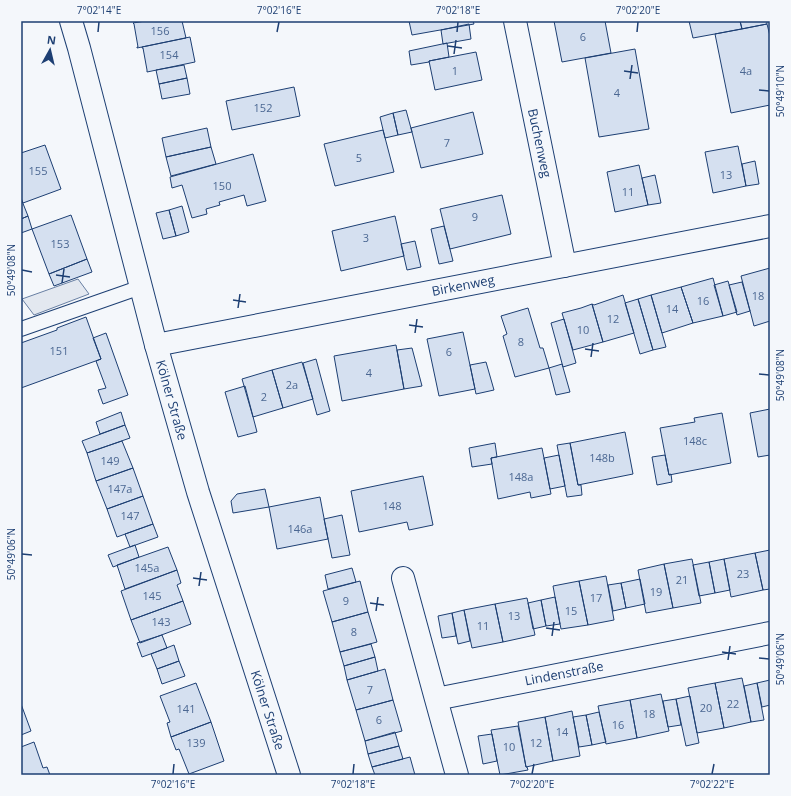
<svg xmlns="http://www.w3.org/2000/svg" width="791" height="796" viewBox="0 0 791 796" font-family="'Open Sans',sans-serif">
<rect width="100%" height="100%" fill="#f4f7fb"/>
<path fill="#e3e8f0" stroke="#687fa3" d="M78,279L89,294L34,315L22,299Z"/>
<path fill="#d5e0f0" stroke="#1d3f73" d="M145,21H182L186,38L137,48V47H138L134,24L133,23Z
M409,21H473L474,24L412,35Z
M554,21H605L611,53L562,62Z
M689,21H740L742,29L693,38Z
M740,21H767V24L742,29Z
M469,24L471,39L443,44L441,30Z
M767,24L770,36V105L731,113L715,34Z
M190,37L195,62L147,72V70L143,48H142V47Z
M447,43L449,57L429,61V62L411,65L409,51Z
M635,49L649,129L599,137L585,58Z
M476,52L482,80L435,90L429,61Z
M184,65L187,78L159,84L156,70Z
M187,78L190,94L162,99L159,84Z
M294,87L300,116L232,130L226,101Z
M406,110L412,132L398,135L393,113Z
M473,112L483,154L421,168L411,128Z
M393,113L398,135L385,138L380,117Z
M207,128L211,147L166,157L162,138Z
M383,130L394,172L335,186L324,144Z
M45,145L61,189L23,203L21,198V153Z
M738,146L746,186L713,193L705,152Z
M211,147L216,164L171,176L166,157Z
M253,154L266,201L247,206L244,195L219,202L220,205L206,209L207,214L192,218L182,185L172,188L170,177Z
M755,161L759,184L746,186L742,164Z
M639,165L648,205L615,212L607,172Z
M655,175L661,203L648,205L642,178Z
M502,195L511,234L450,249L440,209Z
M22,201L28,216L21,219V202Z
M182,206L189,232L176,236L169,210Z
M169,210L176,236L163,239L156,213Z
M71,215L87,259L49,274L32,229Z
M28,216L32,229L21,233V219Z
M395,216L404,256L341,271L332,231Z
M444,226L453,261L439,264L431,229Z
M415,241L421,267L407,270L401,244Z
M87,259L92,272L54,286L49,274Z
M770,268V321L754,326L741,276Z
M713,278L723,316L693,323L681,287Z
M728,281L737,312L723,316L714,285Z
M742,282L750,311L737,315L729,285Z
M681,287L693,323L662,333L651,295Z
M623,295L634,333L603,342L592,304L594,305Z
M651,295L666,347L653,350L638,299Z
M638,299L653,350L640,354L625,303Z
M592,304L603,342L573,350L562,313L581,308Z
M528,308L540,348H543L549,368L515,377L503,336L507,334L501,316Z
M86,317L101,359L21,388V343L57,330V328Z
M564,319L576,363L563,367L551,323Z
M463,332L475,389L439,396L427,339Z
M106,333L128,395L103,404L98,390L106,388L96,361L101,359L93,338Z
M396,345L404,389L342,401L334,356Z
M412,348L422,386L404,389L397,350Z
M316,359L330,411L317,415L303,363Z
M302,362L313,399L283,408L272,370Z
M486,362L494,390L476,394L470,365Z
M562,364L570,392L556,395L549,368Z
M272,370L283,408L253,417L242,379Z
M245,386L257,432L238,437L225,392Z
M770,409V455L758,457L750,413Z
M121,412L125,425L100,434L96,422Z
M722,413L731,463L669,475L660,428L695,422L694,418Z
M125,425L130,438L87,453L82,441Z
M625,432L633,474L578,485L570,443Z
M122,441L133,468L96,481L87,453Z
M495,443L497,457L491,458L492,464L472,467L469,448Z
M570,443L578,485H581L582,495L567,497L557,445Z
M542,448L551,494L531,498L530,492L498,499L491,458Z
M559,455L565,486L550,489L544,458Z
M665,455L669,475L671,474L672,482L657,485L652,457Z
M133,468L143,496L107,509L96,481Z
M423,476L433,525L409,530L407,522L359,532L351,491Z
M265,489L269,507L233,513L231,501L237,494Z
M143,496L153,524L117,537L107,509Z
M320,497L328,539L277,549L269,507Z
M342,515L350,555L332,558L324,519Z
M153,524L158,537L130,547L125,534Z
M135,545L139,557L113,567L108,555Z
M168,547L177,570L125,589L117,565Z
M770,550V589L763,590L755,553Z
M755,553L763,590L731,597L724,559Z
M692,559L701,603L673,608L664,564Z
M724,559L730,590L715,593L709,562Z
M709,562L715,593L699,596L693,565Z
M664,564L673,608L646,613L638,570Z
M352,568L356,582L328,589L325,575Z
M177,570L181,583L177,585L183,601L131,620L121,591Z
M606,576L614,620L588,625L579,581Z
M640,579L645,604L626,608L621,583Z
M360,581L368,612L332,622L323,591Z
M579,581L588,625L561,629L553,586Z
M621,583L626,608L613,611L608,585Z
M555,597L560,624L546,626L541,600Z
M527,598L535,635L503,642L495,604Z
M541,600L546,626L533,629L528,603Z
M183,601L191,624L140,643L131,620Z
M495,604L503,642L472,648L464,610Z
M464,610L470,641L458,644L452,613Z
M368,612L377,642L340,652L332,622Z
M452,613L456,636L442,638L438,616Z
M162,635L167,648L142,657L137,643Z
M371,644L375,657L344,666L340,652Z
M174,645L179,661L157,669L151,654Z
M375,657L378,671L347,680L344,666Z
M179,661L185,676L162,684L157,669Z
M385,669L393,700L356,710L347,680Z
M742,678L751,722L724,728L715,683Z
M770,680V705L762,707L757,683Z
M196,683L211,722L171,737L167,723L170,722L160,696Z
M715,683L724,728L697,733L688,688Z
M757,683L764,720L751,722L744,686Z
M661,694L669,731L637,738L630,700Z
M690,696L699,743L686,746L676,699Z
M676,699L681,725L668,727L663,701Z
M393,700L402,731L365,741L356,710Z
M630,700L637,738L606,744L598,706Z
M21,704L31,731L21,735Z
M572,711L580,756L553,761L545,717Z
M599,712L606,742L592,745L586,715Z
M586,715L592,745L579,747L573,717Z
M545,717L553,761L526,767L518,722Z
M211,722L224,761L189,774L179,749L176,750L171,737Z
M518,726L526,767H527L528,770L500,775L491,730Z
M395,732L399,746L368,754L365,741Z
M492,734L497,761L483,764L478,736Z
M34,742L43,768L47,767L50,775H21V747Z
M399,746L403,759L372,767L368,754Z
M410,757L415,775H375L372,767Z"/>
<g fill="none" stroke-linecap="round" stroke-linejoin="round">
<g stroke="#1d3f73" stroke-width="16">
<path id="lane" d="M21,329L141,287"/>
</g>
<g stroke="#1d3f73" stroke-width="24">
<path id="street" d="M515,21L565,266
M156,345L770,226
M403,578L436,699
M457,775L436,699L770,633"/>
</g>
<g stroke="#1d3f73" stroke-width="24">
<path id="secondary" d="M71,21L79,48L156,345L198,492L289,775"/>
</g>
<use href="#lane" stroke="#f4f7fb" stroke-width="14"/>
<use href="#street" stroke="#f4f7fb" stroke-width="22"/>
<use href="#secondary" stroke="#f4f7fb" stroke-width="22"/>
</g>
<path fill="none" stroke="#1d3f73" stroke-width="1.5" d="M98,32L99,22M277,32L279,22M457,32L458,22M637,32L638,22M448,46L462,48M454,54L456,40M624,71L638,73M630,79L632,65M759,90L769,91M22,270L32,272M56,275L70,277M62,283L64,269M233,300L246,302M238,308L240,294M409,325L423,327M415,333L417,319M585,349L599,351M591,357L593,343M759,374L769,375M22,554L32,555M193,578L207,580M199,586L201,572M370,603L384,605M376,611L378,597M546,628L560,630M552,636L554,622M722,652L736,654M759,658L769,659M728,660L730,646M173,774L174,764M353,774L354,764M532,774L534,764M712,774L714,764"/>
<g text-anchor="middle" stroke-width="3" stroke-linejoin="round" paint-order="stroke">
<g font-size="11" fill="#4b6792">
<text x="160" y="35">156</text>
<text x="583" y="41">6</text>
<text x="169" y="59">154</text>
<text x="455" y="75">1</text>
<text x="746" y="75">4a</text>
<text x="617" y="97">4</text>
<text x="263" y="112">152</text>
<text x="447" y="147">7</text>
<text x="359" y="162">5</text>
<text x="38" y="175">155</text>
<text x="726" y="179">13</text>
<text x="222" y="190">150</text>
<text x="628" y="196">11</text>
<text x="475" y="221">9</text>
<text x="366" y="242">3</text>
<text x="60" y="248">153</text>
<text x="758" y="300">18</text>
<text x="703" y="305">16</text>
<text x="672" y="313">14</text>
<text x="613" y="323">12</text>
<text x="583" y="334">10</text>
<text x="521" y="346">8</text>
<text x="59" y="355">151</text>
<text x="449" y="356">6</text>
<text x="369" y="377">4</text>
<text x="292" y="389">2a</text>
<text x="264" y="401">2</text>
<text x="695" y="445">148c</text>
<text x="602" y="462">148b</text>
<text x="110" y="465">149</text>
<text x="521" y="481">148a</text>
<text x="120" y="493">147a</text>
<text x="392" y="510">148</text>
<text x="130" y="520">147</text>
<text x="300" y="533">146a</text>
<text x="147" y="572">145a</text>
<text x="743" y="578">23</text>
<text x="682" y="584">21</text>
<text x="656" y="596">19</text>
<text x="152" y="600">145</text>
<text x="596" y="602">17</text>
<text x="346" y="605">9</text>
<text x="571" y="615">15</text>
<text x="514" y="620">13</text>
<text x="161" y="626">143</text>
<text x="483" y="630">11</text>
<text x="354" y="636">8</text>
<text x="370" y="694">7</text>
<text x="733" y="708">22</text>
<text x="706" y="712">20</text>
<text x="186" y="713">141</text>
<text x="649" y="718">18</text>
<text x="379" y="724">6</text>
<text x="618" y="729">16</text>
<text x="562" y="736">14</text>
<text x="196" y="747">139</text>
<text x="536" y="747">12</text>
<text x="509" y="751">10</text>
</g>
<g font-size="13" fill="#1d3f73" stroke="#f4f7fb">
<text transform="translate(540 143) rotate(78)" y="5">Buchenweg</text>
<text transform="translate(463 285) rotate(-11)" y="5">Birkenweg</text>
<text transform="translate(172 400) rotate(74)" y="5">Kölner Straße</text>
<text transform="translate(564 673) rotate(-11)" y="5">Lindenstraße</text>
<text transform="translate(268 710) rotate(72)" y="5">Kölner Straße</text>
</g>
</g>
<rect width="791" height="796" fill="none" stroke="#f4f7fb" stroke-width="44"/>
<g transform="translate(50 50) rotate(8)" stroke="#f4f7fb" stroke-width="3" paint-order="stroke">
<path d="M0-3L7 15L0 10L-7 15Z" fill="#1d3f73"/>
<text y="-6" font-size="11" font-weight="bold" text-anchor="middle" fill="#1d3f73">N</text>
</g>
<rect x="22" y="22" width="747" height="752" fill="none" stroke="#1d3f73" stroke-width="1.5"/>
<g font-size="10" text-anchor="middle" fill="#1d3f73">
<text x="99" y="14">7°02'14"E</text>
<text x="279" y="14">7°02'16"E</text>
<text x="458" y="14">7°02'18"E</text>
<text x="638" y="14">7°02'20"E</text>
<text transform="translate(780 91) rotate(-90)" y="4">50°49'10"N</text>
<text transform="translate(11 270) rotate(-90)" y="4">50°49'08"N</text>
<text transform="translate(780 375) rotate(-90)" y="4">50°49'08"N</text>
<text transform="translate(11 554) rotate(-90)" y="4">50°49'06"N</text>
<text transform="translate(780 659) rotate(-90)" y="4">50°49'06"N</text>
<text x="173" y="788">7°02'16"E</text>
<text x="353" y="788">7°02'18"E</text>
<text x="532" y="788">7°02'20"E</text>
<text x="712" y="788">7°02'22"E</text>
</g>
</svg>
